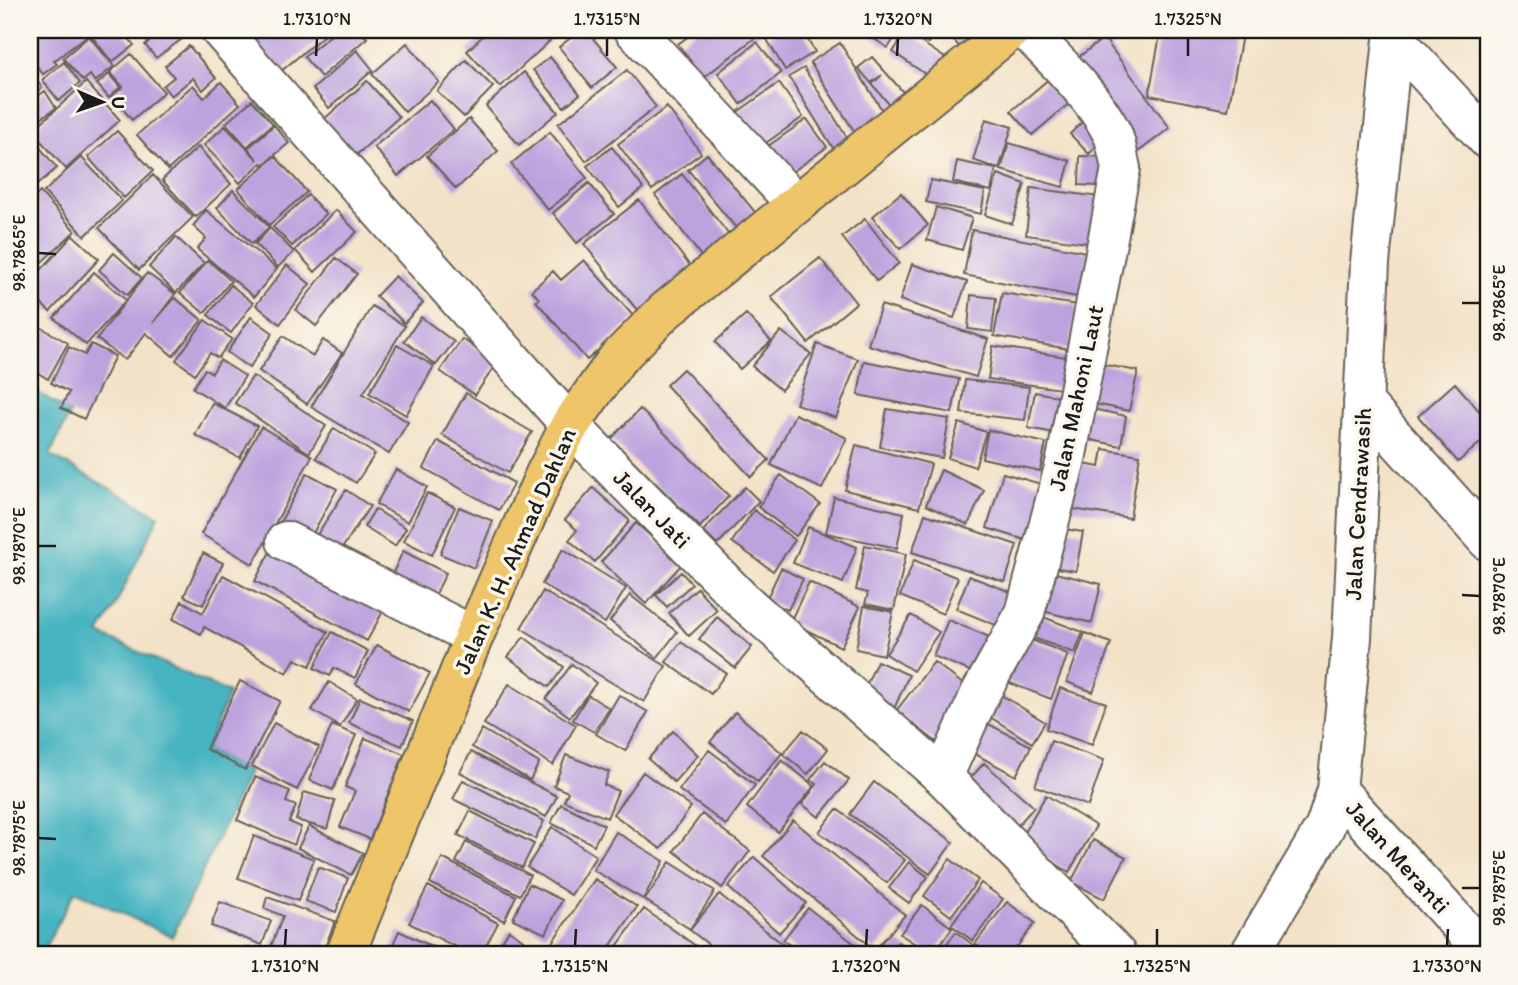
<svg xmlns="http://www.w3.org/2000/svg" width="1518" height="985" viewBox="0 0 1518 985" font-family="Itim,sans-serif">
<rect width="100%" height="100%" fill="#fbf7ec"/>
<filter id="ink" filterUnits="userSpaceOnUse"><feTurbulence type="fractalNoise" baseFrequency=".0143" numOctaves="2"/><feDisplacementMap in="SourceGraphic" scale="14" xChannelSelector="R" yChannelSelector="G"/><feConvolveMatrix kernelMatrix="1 2 1 2 8 2 1 2 1" color-interpolation-filters="sRGB"/></filter>
<filter id="wash" filterUnits="userSpaceOnUse"><feTurbulence type="fractalNoise" baseFrequency=".00686" numOctaves="4" result="noise"/><feDisplacementMap in="SourceGraphic" scale="28" xChannelSelector="R" yChannelSelector="G"/><feGaussianBlur stdDeviation="1.57" result="paint"/><feColorMatrix in="noise" values="0 0 0 0 0 0 0 0 0 0 0 0 0 0 0 0 0 1.4 0 .05"/><feComposite in="paint" operator="in"/></filter>
<g filter="url(#wash)">
<rect width="100%" height="100%" fill="#f3e2c7"/>
<path fill="#46b4c1" stroke="#31686e" stroke-width="2" d="M30,387L70,413L50,455L159,516L112,612L99,634L229,693L206,749L249,772L172,937L75,891L41,955H30Z"/>
<g id="blocks">
<path fill="#bca3de" d="M30,30L34,35L41,30H94L54,61L57,64L43,74L30,57Z
M98,30H122L134,45L112,62L91,35Z
M141,30H175L182,39L156,58L145,45L150,41Z
M266,30H330L280,72L254,40Z
M337,30H359L367,38L321,77L304,57Z
M489,30H545L553,38L500,87L467,51Z
M581,30H586L617,67L592,88L559,47Z
M697,30H765L703,78L678,44Z
M781,30H802L815,52L785,70L766,38Z
M860,30H900L888,48Z
M909,30H937L928,43Z
M947,30H986L970,60L946,31Z
M1161,30H1243L1228,110L1149,95Z
M906,32L945,58L931,78L893,52Z
M89,36L114,66L95,82L90,75L83,81L63,58Z
M1104,38L1170,128L1134,155L1068,65Z
M757,42L781,73L741,104L718,73Z
M407,43L439,82L405,112L372,74Z
M840,43L887,118L858,137L810,62Z
M189,46L216,78L203,90L193,78L171,96L163,86L174,77L165,66Z
M357,50L373,70L329,108L313,89Z
M131,54L164,92L132,120L112,96L123,87L110,72Z
M550,57L580,94L564,107L533,70Z
M872,57L912,102L898,115L872,84L882,75L871,83L858,68Z
M466,60L493,87L464,117L437,91Z
M64,62L80,83L59,101L42,80Z
M804,68L854,149L840,159L789,77Z
M627,70L656,107L586,161L558,124Z
M30,71L42,88L30,96Z
M524,72L558,112L519,145L486,106Z
M109,74L120,87L109,98L97,84Z
M1050,78L1071,102L1032,135L1011,111Z
M367,81L399,117L354,157L322,121Z
M86,82L120,120L66,169L32,131Z
M221,82L240,104L168,170L137,135L193,85L204,98Z
M779,83L803,117L753,152L729,118Z
M45,91L56,108L35,122L30,114V102Z
M252,100L273,124L247,147L226,123Z
M430,100L454,129L398,176L374,147Z
M667,107L701,153L652,190L618,144Z
M1086,118L1105,138L1089,154L1070,134Z
M469,119L498,151L456,189L427,156Z
M807,119L827,147L781,180L761,151Z
M986,119L1012,127L999,169L973,160Z
M274,125L289,143L263,165L261,163L240,183L204,145L225,126L258,160L248,148Z
M117,131L153,171L124,198L88,157Z
M550,132L587,178L548,210L511,164Z
M32,138L57,168L32,189L30,186V140Z
M1009,143L1070,161L1063,187L1001,170Z
M198,147L231,184L196,217L162,180Z
M612,147L643,188L619,207L587,166Z
M707,154L760,218L741,234L688,170Z
M275,156L307,192L269,225L238,189Z
M1080,156L1115,157L1114,187L1079,185Z
M81,157L122,201L85,236L44,192Z
M957,161L996,169L991,191L953,182Z
M682,174L732,239L704,260L655,195Z
M998,174L1025,184L1012,224L985,215Z
M153,175L193,217L139,270L99,228Z
M931,180L985,191L981,214L926,202Z
M589,183L614,214L577,243L553,213Z
M1031,188L1108,198L1102,245L1026,235Z
M233,190L269,227L252,244L217,208Z
M40,192L75,231L30,273V202Z
M901,193L928,225L900,249L872,217Z
M308,195L326,214L292,246L273,227Z
M639,200L694,271L641,315L584,244Z
M936,207L972,218L962,250L927,240Z
M206,210L277,269L254,297L197,249L206,238L193,226Z
M336,210L357,232L315,272L295,250Z
M865,219L899,263L877,281L842,237Z
M270,228L294,252L278,267L255,244Z
M972,230L1091,253L1082,298L964,275Z
M73,235L99,259L50,312L30,293V282Z
M176,237L204,263L176,293L149,267Z
M114,253L142,278L127,295L99,270Z
M336,258L357,274L316,326L296,310Z
M820,258L856,303L808,343L771,297Z
M208,260L231,281L204,313L180,293Z
M584,260L635,318L587,360L536,301L539,299L532,290L553,271L561,280Z
M912,264L967,282L954,318L900,300Z
M287,265L310,284L280,324L256,305Z
M94,272L126,300L86,345L54,318Z
M147,273L175,294L153,323L175,298L202,320L173,356L146,333L125,360L97,339Z
M395,276L423,303L404,323L376,296Z
M231,285L253,303L231,333L208,315Z
M1002,293L1077,305L1069,349L994,336Z
M971,295L996,298L992,332L968,329Z
M881,305L988,339L976,377L868,345Z
M372,306L405,326L363,394L408,422L389,454L311,407Z
M746,314L771,341L740,369L715,342Z
M251,317L273,333L249,368L227,352Z
M421,317L454,342L436,365L404,341Z
M205,320L232,339L218,358L210,353L195,374L176,360Z
M30,321L68,343L48,379L30,368Z
M781,331L811,354L781,390L752,366Z
M283,336L313,356L323,340L342,353L307,404L259,371Z
M462,339L497,363L475,395L440,371Z
M91,344L115,356L84,419L61,408L69,392L51,383L69,347L85,355Z
M817,344L858,359L836,418L796,404Z
M397,345L434,366L406,415L369,393Z
M993,346L1073,358L1068,390L988,379Z
M220,360L245,376L225,408L193,388L205,369L212,373Z
M864,361L959,379L952,413L858,395Z
M1095,363L1138,371L1129,411L1086,402Z
M683,369L769,460L751,477L666,385Z
M253,376L326,426L309,453L235,403Z
M965,380L1029,387L1025,420L961,413Z
M1455,383L1488,421V436L1458,462L1418,416Z
M1035,392L1067,398L1060,434L1028,428Z
M466,393L532,432L508,473L442,435Z
M212,403L257,426L240,458L195,435Z
M1087,408L1126,416L1121,446L1081,438Z
M640,409L729,496L700,527L611,439Z
M887,409L949,419L942,458L880,447Z
M795,414L847,438L822,489L771,465Z
M959,423L986,432L975,467L948,458Z
M261,427L312,456L253,564L201,534Z
M334,428L375,454L356,483L316,458Z
M988,430L1046,443L1040,471L982,458Z
M438,441L514,483L499,510L424,468Z
M856,445L931,464L919,508L845,490Z
M1103,449L1140,455L1130,518L1066,508L1072,462L1100,467Z
M396,469L427,487L408,522L376,504Z
M941,470L984,490L968,525L926,505Z
M307,473L337,489L307,544L277,528Z
M1003,473L1048,486L1032,542L987,528Z
M781,475L820,504L796,536L758,507Z
M745,487L759,501L717,545L703,531Z
M593,488L630,521L595,562L569,540L577,530L565,520Z
M346,490L370,506L339,553L315,538Z
M427,493L455,507L432,555L404,541Z
M834,497L904,513L897,548L826,533Z
M459,507L493,521L474,568L440,554Z
M375,509L406,528L395,546L364,527Z
M754,510L795,540L773,571L732,542Z
M925,514L1017,545L1005,582L912,552Z
M636,523L682,564L646,604L601,562Z
M808,527L857,547L843,583L793,563Z
M1052,527L1083,532L1076,571L1045,566Z
M276,540L388,602L367,641L255,581Z
M865,545L906,554L894,610L865,604L868,593L856,590Z
M563,549L626,588L605,623L542,584Z
M403,551L446,573L433,600L390,579Z
M203,553L223,563L203,605L184,596Z
M914,560L958,578L943,614L900,596Z
M781,568L803,579L788,610L766,600Z
M1047,571L1101,584L1092,623L1038,610Z
M681,572L692,584L667,607L656,595Z
M223,575L328,632L310,666L295,659L287,673L204,627L201,634L173,619L182,601L203,613Z
M969,576L1016,594L1003,628L956,609Z
M809,582L860,607L841,647L790,622Z
M697,588L717,610L689,636L669,613Z
M543,591L666,666L644,702L521,628Z
M630,595L677,632L657,658L610,621Z
M864,606L893,612L884,655L856,649Z
M1030,612L1083,632L1075,653L1022,634Z
M911,615L939,632L913,671L886,654Z
M717,617L752,647L735,668L699,639Z
M948,620L997,640L982,676L933,656Z
M332,632L368,651L355,678L334,668L330,676L314,668Z
M1014,633L1068,654L1051,699L997,678Z
M1085,633L1111,643L1093,692L1067,682Z
M524,637L564,667L549,687L508,657Z
M681,642L726,673L711,694L666,662Z
M377,645L430,673L409,712L356,684Z
M877,661L909,675L894,709L862,695Z
M934,662L977,695L939,744L896,711Z
M572,664L596,683L570,717L546,699Z
M240,681L280,701L245,770L206,749Z
M329,682L357,699L340,727L312,710Z
M509,684L576,725L553,765L484,724Z
M990,688L1045,722L1032,743L977,709Z
M1060,688L1106,703L1092,745L1046,729Z
M588,695L609,708L594,732L573,720Z
M619,695L648,712L625,751L596,734Z
M360,698L413,721L402,746L349,723Z
M735,712L782,753L758,782L710,742Z
M975,717L1031,746L1016,776L960,746Z
M274,723L319,747L297,790L252,766Z
M332,725L356,735L333,790L309,780Z
M482,729L539,763L530,780L472,747Z
M803,730L828,749L808,774L783,754Z
M673,731L698,755L674,782L648,759Z
M365,738L404,754L370,839L340,827L355,791L345,787Z
M1051,741L1104,760L1088,806L1035,786Z
M709,750L755,785L726,825L679,790Z
M471,752L557,796L546,817L460,772Z
M566,755L609,772L604,785L618,791L607,818L564,801L568,792L554,786Z
M782,760L814,786L778,832L747,807Z
M825,761L849,780L819,817L802,804L817,784L810,780Z
M984,763L1034,807L1010,834L960,790Z
M643,772L691,807L661,849L613,814Z
M255,777L290,791L286,802L296,806L289,822L301,827L294,845L237,820Z
M463,780L544,821L535,839L453,799Z
M874,782L953,842L930,874L850,814Z
M304,792L335,801L327,829L296,820Z
M1046,795L1096,826L1069,872L1019,841Z
M561,804L604,825L594,845L551,823Z
M837,809L905,860L887,883L819,832Z
M470,811L534,844L522,868L458,835Z
M702,814L750,851L722,888L674,851Z
M793,820L905,915L875,950L763,856Z
M309,826L363,853L351,875L298,848Z
M552,827L596,856L571,895L527,867Z
M616,832L664,861L643,899L593,870Z
M254,836L314,859L298,901L238,878Z
M1093,840L1126,857L1104,899L1071,882Z
M466,842L530,875L520,895L456,862Z
M754,857L806,903L779,933L728,887Z
M442,858L516,896L504,921L430,883Z
M950,859L978,880L951,916L924,896Z
M670,862L715,891L690,929L645,900Z
M909,862L928,877L909,903L889,888Z
M318,867L348,878L336,912L305,901Z
M595,879L637,907L604,955H567L551,944Z
M981,883L1003,899L973,941L951,925Z
M529,884L562,900L546,934L513,919Z
M428,886L498,923L481,955H471L409,923Z
M719,894L785,946L778,955H722L690,930Z
M267,897L335,921L322,955H245L248,947L268,954L283,916L264,908Z
M220,902L271,921L262,945L211,926Z
M1007,902L1035,923L1011,955H991L975,944Z
M922,905L952,928L932,955L900,934Z
M808,908L869,955H803L783,940Z
M644,909L700,949L696,955H623L615,949Z
M509,930L545,955H486L491,949L495,952Z
M399,931L450,955H388Z
M956,932L986,955H938Z
M898,942L915,955H888Z
M787,948L797,955H781Z"/>
</g>
</g>
<g filter="url(#ink)">
<use href="#blocks" fill-opacity="0" stroke="#676158" stroke-width="2"/>
<g fill="none" stroke-linecap="round" stroke-linejoin="round">
<g stroke="#676158" stroke-width="42">
<path id="minor" d="M220,30L570,425L741,599L943,777L1117,955
M634,30L796,204
M1393,37L1488,140
M1363,402L1488,541
M286,541L474,636
M943,777L980,694L1025,613L1066,460L1121,168C1118,157 1117,145 1113,135C1094,96 1056,61 1026,30
M1337,790L1487,955
M1249,955L1325,827L1337,790L1352,638L1370,263L1394,30"/>
</g>
<g stroke="#676158" stroke-width="42">
<path id="major" d="M345,955L474,636L545,474L570,425L617,359L665,311L1011,30"/>
</g>
<use href="#minor" stroke="#fff" stroke-width="38"/>
<use href="#major" stroke="#eec569" stroke-width="38"/>
</g>
</g>
<path fill="none" stroke="#1c1c1c" stroke-width="2.5" d="M316,56L317,38M607,56V38M897,56L898,38M1188,56V38M38,253L56,254M1462,303H1480M38,546H56M1462,595L1480,596M38,838L56,839M1462,888H1480M285,946L286,929M575,946L576,929M866,946L867,929M1157,946V929M1447,946L1448,929"/>
<g text-anchor="middle" stroke-width="7" stroke-linejoin="round" paint-order="stroke">
<g font-size="24" fill="#1c1c1c" stroke="#fbf7ec">
<text transform="translate(1076 398) rotate(-78)" y="8">Jalan Mahoni Laut</text>
<text transform="translate(1358 504) rotate(-87)" y="8">Jalan Cendrawasih</text>
<text transform="translate(652 509) rotate(46)" y="8">Jalan Jati</text>
<text transform="translate(515 551) rotate(-66)" y="8">Jalan K. H. Ahmad Dahlan</text>
<text transform="translate(1398 857) rotate(48)" y="8">Jalan Meranti</text>
</g>
</g>
<rect width="1518" height="985" fill="none" stroke="#fbf7ec" stroke-width="77"/>
<g transform="translate(102 102) rotate(92)" stroke="#fbf7ec" stroke-width="5" paint-order="stroke">
<path d="M0-5L12 26L0 18L-12 26Z" fill="#1c1c1c"/>
<text y="-10" font-size="19" font-weight="bold" text-anchor="middle" fill="#1c1c1c">U</text>
</g>
<rect x="38" y="38" width="1442" height="908" fill="none" stroke="#1c1c1c" stroke-width="2.5"/>
<g font-size="18" text-anchor="middle" fill="#1c1c1c">
<text x="317" y="25">1.7310°N</text>
<text x="607" y="25">1.7315°N</text>
<text x="898" y="25">1.7320°N</text>
<text x="1188" y="25">1.7325°N</text>
<text transform="translate(19 253) rotate(-90)" y="6">98.7865°E</text>
<text transform="translate(1499 303) rotate(-90)" y="6">98.7865°E</text>
<text transform="translate(19 546) rotate(-90)" y="6">98.7870°E</text>
<text transform="translate(1499 596) rotate(-90)" y="6">98.7870°E</text>
<text transform="translate(19 838) rotate(-90)" y="6">98.7875°E</text>
<text transform="translate(1499 888) rotate(-90)" y="6">98.7875°E</text>
<text x="285" y="972">1.7310°N</text>
<text x="575" y="972">1.7315°N</text>
<text x="866" y="972">1.7320°N</text>
<text x="1157" y="972">1.7325°N</text>
<text x="1447" y="972">1.7330°N</text>
</g>
</svg>
